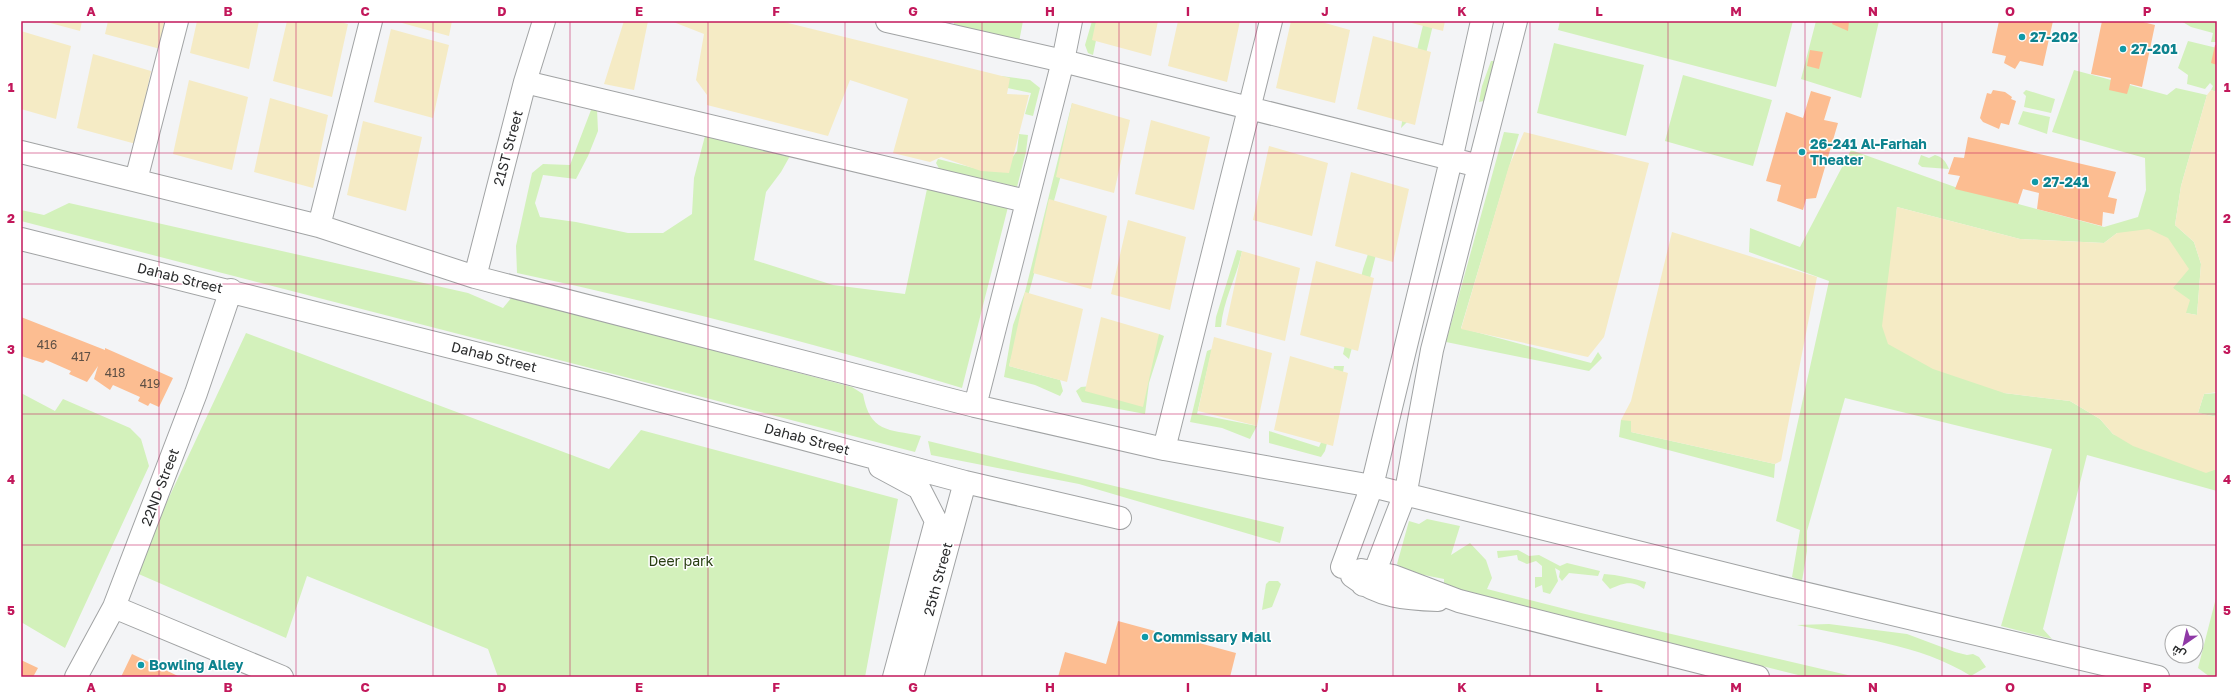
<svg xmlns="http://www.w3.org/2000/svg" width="2238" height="698" viewBox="0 0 2238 698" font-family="'Golos Text',Cairo,sans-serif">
<rect width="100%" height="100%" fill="#f3f4f6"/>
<path fill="#d3f1bb" d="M954,21H1023L1019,42L985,36L954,24Z
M1092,21H1100L1093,55L1088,53L1085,45Z
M1424,21H1434L1410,119L1401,128L1407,92Z
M1560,21H1793L1776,87L1558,30Z
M1816,21H1879L1861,98L1801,79Z
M2181,21H2217V42H2211L2213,33L2191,27Z
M2188,41L2217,48V92L2211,90L2213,86L2210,83L2205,89L2187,84L2188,75L2178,68Z
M1554,43L1644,65L1626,136L1537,113Z
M1491,61H1496L1484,101L1479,102L1482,86Z
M2074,70L2167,95L2176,88L2207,95L2181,186L2175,225L2194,242L2201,264L2197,315L2186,313L2173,288L2117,233L2104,243L2020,239L1897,207L1893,252L2004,393L2070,401L2100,419L2113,434L2206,472L2217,469V491L2087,455L2043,629L2052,639L2001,626L2052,449L1845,398L1807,531V551L1802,581L1792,577L1800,530L1776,521L1829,281L1749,252L1750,228L1800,247L1851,150L1955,187L2104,227L2138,217L2146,190L2145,158L2052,132Z
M1683,75L1772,100L1753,166L1665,141Z
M1001,76L1030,80L1040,88L1033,116L1025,114L1031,93L1003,87Z
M2026,90L2055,99L2051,113L2024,107L2026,96L2023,93Z
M1072,103L1079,109L1009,366L1060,380L1063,391L1060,396L1035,385L1004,377L1013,325L1025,292Z
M597,109L598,131L588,156L576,179L543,175L535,203L540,217L576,222L628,233H663L692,214L694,178L705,136L790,156L781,172L766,192L754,260L833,285L905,294L927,189L1008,207L962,388C815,343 667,305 517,273L516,246L532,173L543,164L570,165L591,110Z
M2023,111L2050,117L2047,134L2018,124Z
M1504,132L1519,134L1461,328L1591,363L1598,352L1602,358L1589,371L1446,342Z
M1019,134L1028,135L1026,152L1017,187L989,180L941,172L936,163L938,159L986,171L1003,170L1017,151Z
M1921,155L1929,158L1935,155C1943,157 1946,162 1949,169L1922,167L1918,164Z
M69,203L468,293L503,308L512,297L852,387L863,394C870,433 888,429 921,436L915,452L21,221V210L44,215Z
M1370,248L1377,251L1349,359L1343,354L1363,269Z
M1237,250L1242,251C1237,277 1223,300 1221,327H1215L1216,317Z
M246,333L609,469L641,430L898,499L865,677H498L488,649L307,576L286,638L134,572Z
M1159,334L1164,336L1149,383L1145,414L1082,402L1076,391L1081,387L1091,386L1152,344Z
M1212,349L1197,414L1257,426L1250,439L1222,428L1190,422L1207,351Z
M1334,366H1344L1339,396L1325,451L1321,457L1269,443V431L1319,447L1323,438Z
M21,393L55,411L63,399L130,428L141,439L149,466L65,648L21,622Z
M2217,393V417L2198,413L2204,394Z
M1621,420H1631V432L1775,464L1774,478L1619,437Z
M928,441L1284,527L1280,543L1079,484L931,455Z
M1427,519L1460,526L1451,555L1470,543L1486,560L1492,578L1487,589L1581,613L1856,677H1806L1444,586V579L1409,572L1397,564L1409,521L1419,524Z
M1518,550L1529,556L1539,555L1560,566L1567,563L1600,571L1598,576L1569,573L1562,581L1559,577L1560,571L1555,568L1558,581L1550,594L1543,592L1542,585L1535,588V577H1542V566L1536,561L1527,564L1518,560L1517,555L1498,558L1497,551Z
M1604,574C1618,575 1632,578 1646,582L1644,589C1631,580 1624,583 1610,589L1602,580Z
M1269,581H1278L1281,584L1272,607L1262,610L1266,584Z
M2217,594V677H2210L2198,668Z
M1829,624L1907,634L1955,652L1967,655L1973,654L1979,657L1986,667L1971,676C1920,644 1855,638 1797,625Z"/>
<path fill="#f5ebc5" d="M43,21H82L80,31Z
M108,21H170L164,50L105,34Z
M197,21H259L249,69L190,53Z
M287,21H337L348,24L332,97L273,81Z
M395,21H452L449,36Z
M624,21H648L634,90L604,84Z
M671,21H780L1010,78L1007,94L1029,95L1009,173L981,171L941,157L930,162L893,153L908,99L850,80L828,136L707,105V95L696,80L704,34Z
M1096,21H1158L1151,56L1092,40Z
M1178,21H1240L1227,82L1168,66Z
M1291,21H1318L1350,30L1335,103L1276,88Z
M1404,21H1445L1443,31Z
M391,29L449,45L433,118L374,102Z
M21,31L71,46L56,119L21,109Z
M1373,36L1431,52L1415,125L1357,109Z
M93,54L151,71L136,144L77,128Z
M189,80L248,97L232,170L173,154Z
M2211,90L2217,92V392L2204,394L2198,413L2217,417V469L2206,473L2133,446L2113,434L2100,419L2070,401L2004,393L1933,369L1888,344L1882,326L1897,207L2020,239L2104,243L2117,233L2149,229L2168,238L2189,269L2173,288L2190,300L2186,313L2197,315L2201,264L2194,242L2175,225L2181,186L2207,95Z
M270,98L328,115L313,188L254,172Z
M1072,103L1130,120L1114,193L1056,177Z
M1151,120L1210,137L1194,210L1135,194Z
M363,121L422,137L406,211L347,195Z
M1524,132L1649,163L1604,337L1588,357L1461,329L1509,166Z
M1269,146L1328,163L1312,236L1253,220Z
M1351,172L1409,189L1393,262L1335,246Z
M1049,199L1107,216L1091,289L1033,273Z
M1128,220L1186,237L1170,310L1111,294Z
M1672,232L1817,277L1781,461L1775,464L1631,432V421L1621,420L1631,401Z
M1242,251L1300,268L1285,341L1226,325Z
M1316,261L1374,278L1358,351L1300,335Z
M1025,292L1083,309L1067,382L1009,366Z
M1101,317L1159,334L1143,407L1085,391Z
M1214,337L1272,353L1257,426L1198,411Z
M1290,356L1348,373L1333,446L1274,430Z"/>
<path fill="#fcbd91" d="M1833,21H1849L1848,31L1832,24Z
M1999,21H2053L2043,66L2020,61L2015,69L2004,63L2006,56L1992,53Z
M2102,21H2139L2155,25L2142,87L2130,84L2127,94L2109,90L2111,78L2091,74Z
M2215,45H2217V65L2211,63Z
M1810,50L1823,52L1819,69L1807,66Z
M1993,90L2005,92L2012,97L2011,99L2016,101L2009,125L2001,123L1999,129L1983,122L1980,118L1987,93L1991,94Z
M1811,91L1831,97L1824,120L1838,123L1816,198L1806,199L1803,210L1777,201L1781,185L1766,181L1786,112L1803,118Z
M1968,137L2116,172L2108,197L2117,199L2114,214L2103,212L2102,226L2037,209L2039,193L2023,189L2018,204L1955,189L1960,176L1948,174L1954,157L1964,158Z
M21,317L105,350V348L173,378L159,407L150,403L148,406L138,401L140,397L113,385L110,390L94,379L98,366L87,382L69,374L71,371L46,360L43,363L21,356Z
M1118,621L1236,653L1230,677H1058L1065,652L1106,664Z
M132,654L180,677H121Z
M21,660L38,668L33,677H21Z"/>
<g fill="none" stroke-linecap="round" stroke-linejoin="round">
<g stroke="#a1a3a4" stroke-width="24">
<path id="minor" d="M887,21L1063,61L1479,166
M525,82L1026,201
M21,152L319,226L475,277L975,406L1164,449L1372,486L1774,586L2158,677
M136,180L177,21
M319,226L371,21
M21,239L606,386L965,482L1120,518
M475,277L525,82L544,21
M975,406L1063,61L1071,21
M1164,449L1271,21
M880,467L919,488L936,521L894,677
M1342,567L1372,486L1451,160L1482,21
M1361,570L1393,576L1459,601L1758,677
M1352,576C1379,597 1406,599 1438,600
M1363,585L1375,571L1406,491L1432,350L1516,21
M114,607L282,677
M76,677L114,607L196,393L231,290
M912,677L965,482"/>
</g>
<use href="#minor" stroke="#fff" stroke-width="22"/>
</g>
<path fill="none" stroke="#c2185b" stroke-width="1" stroke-opacity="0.55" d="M159,21V677M296,21V677M433,21V677M570,21V677M708,21V677M845,21V677M982,21V677M1119,21V677M1256,21V677M1393,21V677M1530,21V677M1668,21V677M1805,21V677M1942,21V677M2079,21V677M21,153H2217M21,284H2217M21,414H2217M21,545H2217"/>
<g fill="#0f9aa8" stroke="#fff" stroke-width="1.5">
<circle cx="2022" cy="37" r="4"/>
<circle cx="2123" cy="49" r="4"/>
<circle cx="1802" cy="152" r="4"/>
<circle cx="2035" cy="182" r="4"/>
<circle cx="1145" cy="637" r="4"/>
<circle cx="141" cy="665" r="4"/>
</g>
<g text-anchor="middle" stroke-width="3" stroke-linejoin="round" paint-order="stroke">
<g font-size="12" fill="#5e5045">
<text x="47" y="349">416</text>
<text x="81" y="361">417</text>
<text x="115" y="377">418</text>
<text x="150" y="388">419</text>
</g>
<g font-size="14" font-weight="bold" fill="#0d838f" stroke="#fff" text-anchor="start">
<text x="2030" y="42">27-202</text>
<text x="2131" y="54">27-201</text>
<text x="1810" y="149">26-241 Al-Farhah<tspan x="1810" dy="16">Theater</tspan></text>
<text x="2043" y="187">27-241</text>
<text x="1153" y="642">Commissary Mall</text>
<text x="149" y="670">Bowling Alley</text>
</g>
<g font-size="14" fill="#2a2b2c" stroke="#fff">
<text transform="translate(508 148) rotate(-75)" y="5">21ST Street</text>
<text transform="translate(180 278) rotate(14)" y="5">Dahab Street</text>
<text transform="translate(494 357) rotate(14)" y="5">Dahab Street</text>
<text transform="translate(807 439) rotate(15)" y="5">Dahab Street</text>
<text transform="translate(160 487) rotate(-69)" y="5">22ND Street</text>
<text transform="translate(938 579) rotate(-75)" y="5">25th Street</text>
</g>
<g font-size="14" fill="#283e11" stroke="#fff">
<text x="681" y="566">Deer park</text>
</g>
</g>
<rect width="2238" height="698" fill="none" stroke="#ffffff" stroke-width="44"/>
<g transform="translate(2184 644) rotate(214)"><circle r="19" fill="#ffffff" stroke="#aaaaab"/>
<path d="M0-3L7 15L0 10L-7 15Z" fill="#8f39a6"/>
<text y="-6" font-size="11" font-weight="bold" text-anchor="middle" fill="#2a2b2c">ش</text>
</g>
<rect x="22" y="22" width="2194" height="654" fill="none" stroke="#c2185b" stroke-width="1.5"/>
<g font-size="13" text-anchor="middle" font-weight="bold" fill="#c2185b">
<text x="91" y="16">A</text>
<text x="228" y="16">B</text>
<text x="365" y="16">C</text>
<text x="502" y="16">D</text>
<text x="639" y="16">E</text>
<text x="776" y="16">F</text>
<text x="913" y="16">G</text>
<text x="1050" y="16">H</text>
<text x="1188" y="16">I</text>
<text x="1325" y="16">J</text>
<text x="1462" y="16">K</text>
<text x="1599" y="16">L</text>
<text x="1736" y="16">M</text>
<text x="1873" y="16">N</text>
<text x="2010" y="16">O</text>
<text x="2147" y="16">P</text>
<text x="11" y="92">1</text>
<text x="2227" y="92">1</text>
<text x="11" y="223">2</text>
<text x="2227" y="223">2</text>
<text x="11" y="354">3</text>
<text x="2227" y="354">3</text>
<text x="11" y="484">4</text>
<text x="2227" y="484">4</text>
<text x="11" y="615">5</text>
<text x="2227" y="615">5</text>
<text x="91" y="692">A</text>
<text x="228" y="692">B</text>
<text x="365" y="692">C</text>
<text x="502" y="692">D</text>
<text x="639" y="692">E</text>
<text x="776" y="692">F</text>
<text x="913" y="692">G</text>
<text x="1050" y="692">H</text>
<text x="1188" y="692">I</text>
<text x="1325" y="692">J</text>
<text x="1462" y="692">K</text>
<text x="1599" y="692">L</text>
<text x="1736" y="692">M</text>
<text x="1873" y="692">N</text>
<text x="2010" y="692">O</text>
<text x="2147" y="692">P</text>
</g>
</svg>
